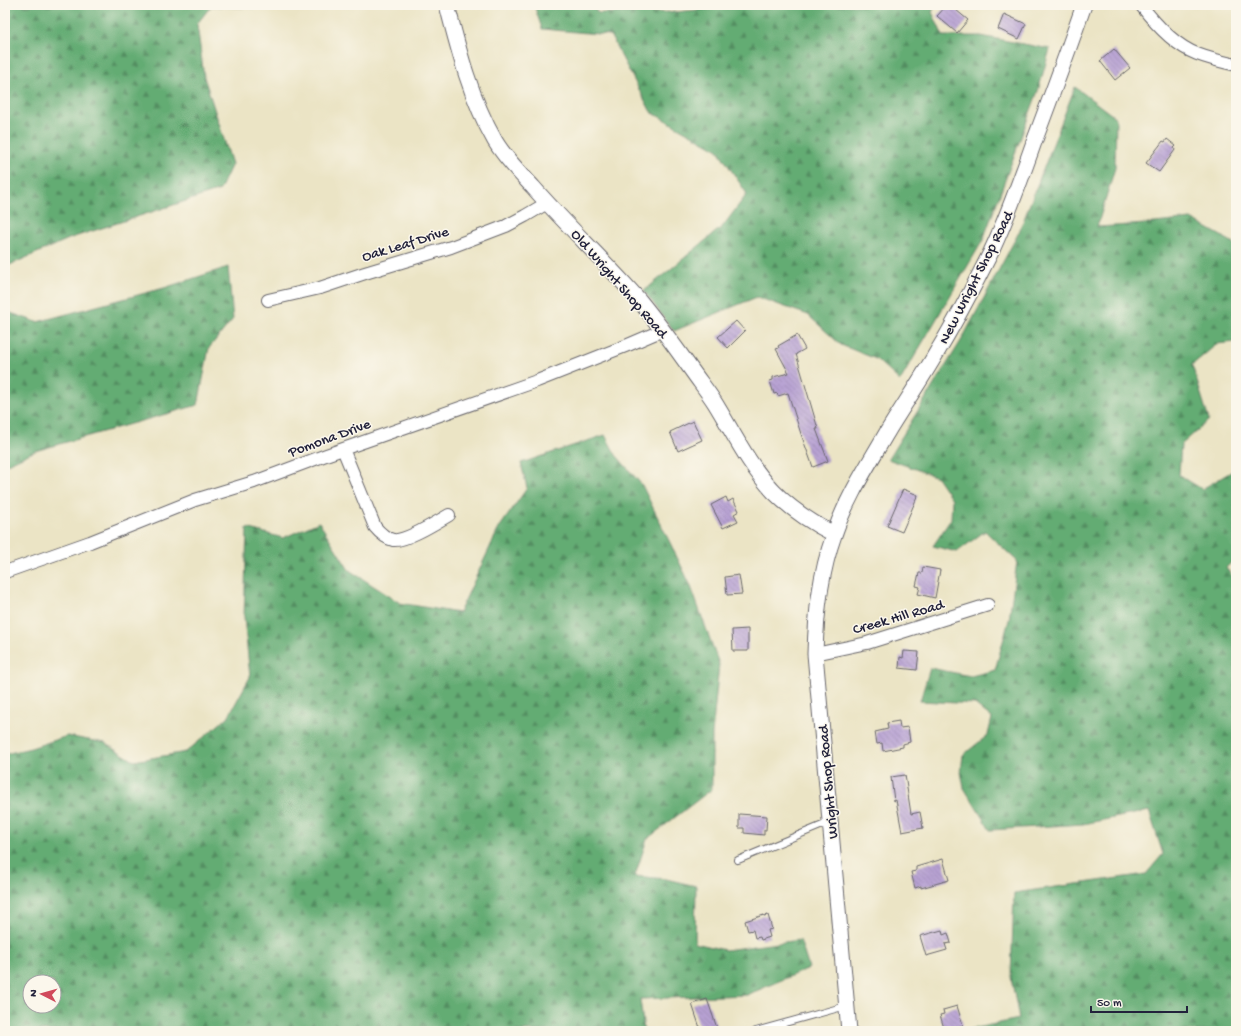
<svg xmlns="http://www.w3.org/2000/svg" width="1241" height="1036" viewBox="0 0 1241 1036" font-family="'Gochi Hand',sans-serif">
<defs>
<pattern id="forest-firs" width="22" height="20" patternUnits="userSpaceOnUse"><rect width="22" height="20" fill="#64ac73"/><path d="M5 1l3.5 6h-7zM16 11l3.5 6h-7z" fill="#528c60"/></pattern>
<pattern id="building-back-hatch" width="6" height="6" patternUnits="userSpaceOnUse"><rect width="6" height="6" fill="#b7a1d3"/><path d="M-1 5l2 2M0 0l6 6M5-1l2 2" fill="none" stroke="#9483ac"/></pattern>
</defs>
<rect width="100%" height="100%" fill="#fbf7ec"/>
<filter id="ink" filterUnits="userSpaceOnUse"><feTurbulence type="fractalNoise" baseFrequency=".025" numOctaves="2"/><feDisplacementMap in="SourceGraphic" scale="8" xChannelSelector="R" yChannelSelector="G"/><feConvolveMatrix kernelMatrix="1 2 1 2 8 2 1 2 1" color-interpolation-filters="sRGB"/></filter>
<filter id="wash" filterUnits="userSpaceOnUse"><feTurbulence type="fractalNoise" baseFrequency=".012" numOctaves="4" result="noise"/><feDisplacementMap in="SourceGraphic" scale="16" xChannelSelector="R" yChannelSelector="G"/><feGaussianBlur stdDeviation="0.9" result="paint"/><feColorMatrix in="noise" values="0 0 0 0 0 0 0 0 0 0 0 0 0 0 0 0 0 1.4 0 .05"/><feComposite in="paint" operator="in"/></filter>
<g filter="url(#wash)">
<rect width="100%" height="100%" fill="#ebe4c5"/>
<path fill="url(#forest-firs)" stroke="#436757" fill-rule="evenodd" d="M5,5H301V10L211,6L197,24L204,77L232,164L220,190L71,238L5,267Z
M534,5H592L598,13L675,12L750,5H936L932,12L943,36H981L1050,49L1038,91L983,240L900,381L876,359L841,345L808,315L757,297L674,331L644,291L723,226L747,194L718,150L651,112L610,35L542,29Z
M1075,87L1116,118L1115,168L1097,227L1146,224L1191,219L1232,242L1236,246V342L1217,344L1192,365L1209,420L1181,445L1179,475L1202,489L1236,469V558L1226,568L1236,581V1031H961L1019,1019L1011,977L1014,893L1146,874L1163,854L1149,811L1083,824L990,830L964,788L961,772L963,755L988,735L992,718L975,704L920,701L930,668L971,676L995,670L1009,620L1017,561L985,531L957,552L933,546L951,519L952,499L937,477L888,459L961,341L1019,232Z
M228,267L233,319L209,348L198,405L35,451L5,465V311L37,322L164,288Z
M605,435L616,455L642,485L690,584L719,664L712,735V789L647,839L635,876L666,879L696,886L695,943L725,950L800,940L809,968L747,995L640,999L644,1031H5V754L31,748L67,736L105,743L134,761L186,752L228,717L250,677L244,617L247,528L283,538L319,522L349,570L400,603L459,613L499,528L527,488L521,463ZM30,982H54V1006H30Z"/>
<g id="blocks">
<path fill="url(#building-back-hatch)" d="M947,5H950L968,20L957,33L937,16Z
M1004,14L1026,24L1019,39L998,29Z
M1114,49L1130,68L1115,80L1100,61Z
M1167,139L1176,146L1174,148L1175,150L1159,172L1146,163L1163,141L1165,142Z
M736,321L745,331L728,348L718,337Z
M797,335L805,349L796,354L818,429H816L828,461L813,467L801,434L788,393L778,396L777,393L774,394L770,381L773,380V377L789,373L776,349L779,348L778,346Z
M693,421L702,440L678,451L670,432Z
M903,489L918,495L902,532L887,526Z
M726,497L728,502L733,499L739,511L734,514L738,521L723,528L711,505Z
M923,567L940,570L935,598L918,594L920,587L916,586L919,573H922Z
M739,575L742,594L727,595L725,577Z
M748,629V651H733L732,630Z
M904,651L919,652L917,670L899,668L900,657L903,658Z
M899,721L900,728L908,727L910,742L903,744V747L883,751L882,743L877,744L875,732L888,729L887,723Z
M905,775L911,814L920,812L923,828L902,832L896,800L894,801L891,777Z
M739,814L767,816L766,830H764V835L744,833V828H739Z
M943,859L949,880L921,888V886L915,888L911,872L916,871V867Z
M764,915V916L768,915L772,929L768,930L770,937L761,940L760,937L755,938L753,930L748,931L745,921Z
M942,930L943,935L948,933L951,943L945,944L947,950L926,956L920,936Z
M707,999L718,1031H701L692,1004Z
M957,1006L963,1025L948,1030V1027L944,1028L940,1015L944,1014L943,1010Z"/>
</g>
</g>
<g filter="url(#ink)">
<use href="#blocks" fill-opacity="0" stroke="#68666b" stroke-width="1"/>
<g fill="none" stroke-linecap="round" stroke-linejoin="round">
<g stroke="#68666b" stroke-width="8">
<path id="service" d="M738,860L830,822
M756,1031L846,1006"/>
</g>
<g stroke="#68666b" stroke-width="14">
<path id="minor" d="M1141,5C1156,25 1174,45 1197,54C1210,59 1223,62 1236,65
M268,300L320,288L365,273L451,247L506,226L525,216L547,203
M343,449L375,527C380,533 385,538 393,540C405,542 437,522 449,515
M5,572L90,542L195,500L254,482L326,455L537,381L628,345L663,330
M815,654L867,643L988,605"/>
</g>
<g stroke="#68666b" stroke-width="17">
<path id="tertiary" d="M447,5C459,52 471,99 495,141C505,158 520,173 533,187C567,226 605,261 639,300C658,323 676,348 693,372C700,382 708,392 715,403C733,432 749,466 774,492C792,510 812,523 834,534
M849,1031L815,654C816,613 820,574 834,535C846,499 867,467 886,434C903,406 921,380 937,352C957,319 974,286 991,252C1008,216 1021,179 1034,142C1051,97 1068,51 1084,5"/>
</g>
<use href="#service" stroke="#fff" stroke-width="6"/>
<use href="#minor" stroke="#fff" stroke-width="12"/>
<use href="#tertiary" stroke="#fff" stroke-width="15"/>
</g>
</g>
<g text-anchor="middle" stroke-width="3" stroke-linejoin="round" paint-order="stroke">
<g font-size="15" fill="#22223b" stroke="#fbf7ec">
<text transform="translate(405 243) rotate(-17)" y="5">Oak Leaf Drive</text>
<text transform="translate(975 277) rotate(-63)" y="5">New Wright Shop Road</text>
<text transform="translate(620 283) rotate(49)" y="5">Old Wright Shop Road</text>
<text transform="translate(329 437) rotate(-20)" y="5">Pomona Drive</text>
<text transform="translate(898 616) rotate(-16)" y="5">Creek Hill Road</text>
<text transform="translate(827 782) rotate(-95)" y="5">Wright Shop Road</text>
</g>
</g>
<rect width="1241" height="1036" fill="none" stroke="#fbf7ec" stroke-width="20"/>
<g transform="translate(42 994) rotate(276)"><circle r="19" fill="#fbf7ec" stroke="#a4a2a5"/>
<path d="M0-3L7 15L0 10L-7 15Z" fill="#d1495b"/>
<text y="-6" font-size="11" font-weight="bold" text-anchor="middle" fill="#22223b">N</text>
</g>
<path d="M1091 1006v6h96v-6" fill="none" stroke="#22223b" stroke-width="2"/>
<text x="1097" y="1006" font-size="12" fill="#22223b" stroke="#fbf7ec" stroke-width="3" paint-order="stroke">50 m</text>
</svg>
